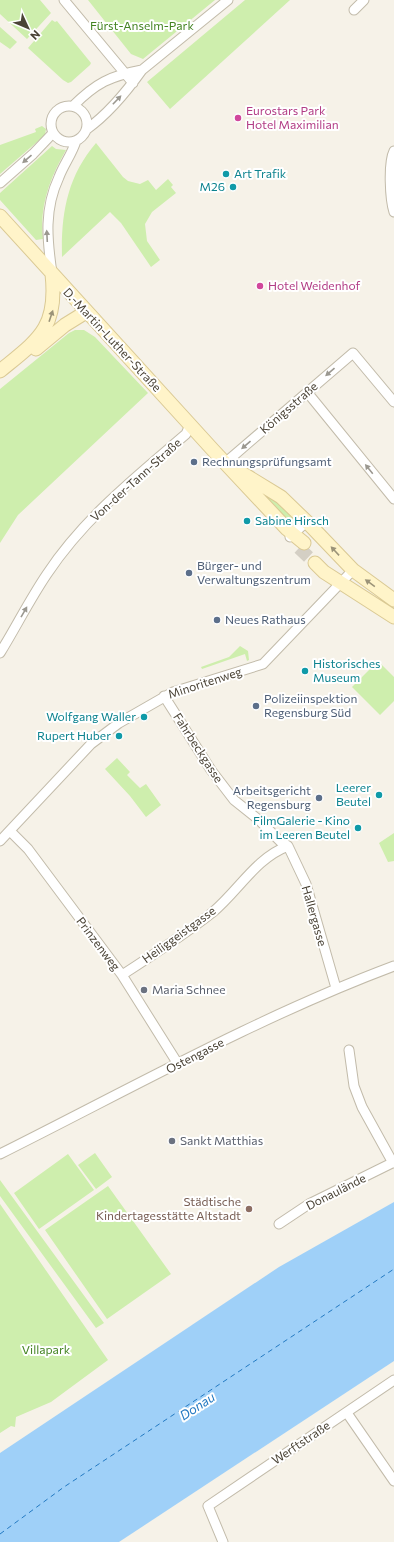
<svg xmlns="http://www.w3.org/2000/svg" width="394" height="1542" viewBox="0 0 394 1542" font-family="Commissioner,sans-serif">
<rect width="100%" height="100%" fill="#f6f2e8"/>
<path fill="#ceeead" d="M0,0H40L51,13L27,39L0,14Z
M88,0H215L143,59L131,54Z
M245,0H290L170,109L147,82Z
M52,20L55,22L57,21L91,63L90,65L71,82L68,83L63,80L28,48Z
M0,27L17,42L10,49L0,42Z
M42,126L46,129L45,135L0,174V145L36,132L35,129Z
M96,143L123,177L128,181L140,184L148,180L156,190L168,179L173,185L171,187L176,193L152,212L145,224L147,241L160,260L151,267L121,223L110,212L62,257C61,214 67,177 96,143Z
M52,146L56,149L66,150C50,178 39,206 43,239L36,240L0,200V193Z
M75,330H84L95,337L148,393L18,515L0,543V389L69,333Z
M265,494L271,497L302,523L294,528L265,496Z
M240,646L248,651L249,660L247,661L245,654L202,669L201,667L229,657Z
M378,661L394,677V701L380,715L352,687Z
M117,758L130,772L127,775L140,788L146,784L161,805L146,817L130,796L105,769Z
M394,833V861L388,862L379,843Z
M95,1153L112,1177L96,1189L78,1165Z
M68,1154L94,1190L39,1229L14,1193Z
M0,1180L104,1323L96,1328L0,1196Z
M108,1186L171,1274L107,1319L45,1230Z
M0,1204L108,1360L51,1402L16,1417L15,1427L11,1426L0,1433Z"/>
<path fill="#9fd0f8" d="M394,1202V1361L119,1542H0V1453L279,1267Z"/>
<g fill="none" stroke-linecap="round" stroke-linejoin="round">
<path stroke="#2379c2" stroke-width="1" stroke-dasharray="5 4" stroke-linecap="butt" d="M0,1534L64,1487L394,1269"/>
<path stroke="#d4cfc4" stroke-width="13" stroke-dasharray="13 6" stroke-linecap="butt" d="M299,548L315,563"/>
<g stroke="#c2bbaa" stroke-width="11">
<path id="street" d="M64,0L133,83
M354,10L364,0
M51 124a18 18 0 1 1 36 0a18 18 0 1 1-36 0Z
M73,106C96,83 110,76 142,70
M87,129C108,114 127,91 142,70L228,0
M394,151C388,163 390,200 394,212
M0,183L33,154L53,133
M52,273C47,239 44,209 59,177C64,164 72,154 76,141
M307,392L394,499
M225,463L353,353L394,402
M290,537L302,526L308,523
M0,653C16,627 30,599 47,574C84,518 136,477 186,434L190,425
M164,696L211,770L234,800L259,820L281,842L288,846
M10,831L28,849L122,975L178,1064
M0,841L91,744L119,723L173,692L263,664L353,570
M288,846L306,884L336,988
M122,975C153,955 184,935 213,912C239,890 256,858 288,846
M349,1050L354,1086L362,1107L393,1163
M0,1154C130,1089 258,1017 394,966
M279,1224L309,1204L394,1162
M347,1413L394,1481
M223,1542L208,1506L394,1380"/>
</g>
<g stroke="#dac994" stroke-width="15">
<path id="secondary" d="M0,216L213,450L287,529L304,543
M36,349L65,325L86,312
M0,371C39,339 58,328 52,274
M237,470L281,497L308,523L353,570L394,600
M315,563L324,572L394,617"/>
</g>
<use href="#street" stroke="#fff" stroke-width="9"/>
<use href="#secondary" stroke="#fff4c9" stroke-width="13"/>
</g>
<defs><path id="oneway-solid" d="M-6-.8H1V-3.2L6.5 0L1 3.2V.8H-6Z"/></defs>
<g fill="#9b9890">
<use href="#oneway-solid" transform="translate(117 100) rotate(-46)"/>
<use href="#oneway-solid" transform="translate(27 159) rotate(139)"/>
<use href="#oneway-solid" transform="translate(47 236) rotate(-93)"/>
<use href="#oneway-solid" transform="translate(330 372) rotate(139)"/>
<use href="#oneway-solid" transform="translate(246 445) rotate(139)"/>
<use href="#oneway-solid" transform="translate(369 469) rotate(-129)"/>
<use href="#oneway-solid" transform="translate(24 612) rotate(-60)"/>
</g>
<g fill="#9b9378">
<use href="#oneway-solid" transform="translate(51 316) rotate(-71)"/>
<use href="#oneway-solid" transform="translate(335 551) rotate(-133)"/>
<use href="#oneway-solid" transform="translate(370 583) rotate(-144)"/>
</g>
<g fill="#d1479c" stroke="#fff" stroke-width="1.5">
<circle cx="238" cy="118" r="4"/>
<circle cx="260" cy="286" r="4"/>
</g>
<g fill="#0f9aa8" stroke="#fff" stroke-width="1.5">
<circle cx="226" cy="174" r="4"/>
<circle cx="233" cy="187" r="4"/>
<circle cx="247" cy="521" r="4"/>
<circle cx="305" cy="671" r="4"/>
<circle cx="144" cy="717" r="4"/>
<circle cx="119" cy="736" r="4"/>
<circle cx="379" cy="795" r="4"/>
<circle cx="358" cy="828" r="4"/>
</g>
<g fill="#5c6f8a" stroke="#fff" stroke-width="1.5">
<circle cx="194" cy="462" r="4"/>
<circle cx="189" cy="573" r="4"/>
<circle cx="217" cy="620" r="4"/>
<circle cx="256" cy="706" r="4"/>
<circle cx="319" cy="798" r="4"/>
</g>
<g fill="#6b7280" stroke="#fff" stroke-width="1.5">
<circle cx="144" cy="990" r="4"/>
<circle cx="172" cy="1141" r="4"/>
</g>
<circle fill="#8d6e63" stroke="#fff" stroke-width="1.5" cx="249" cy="1209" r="4"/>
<g text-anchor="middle" stroke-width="4" stroke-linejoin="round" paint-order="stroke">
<g font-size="12" fill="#438322" stroke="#fff">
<text x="142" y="30">Fürst-Anselm-Park</text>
<text x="46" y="1354">Villapark</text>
</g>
<g font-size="12" fill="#b23c85" stroke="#fff" text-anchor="start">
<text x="246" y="115">Eurostars Park<tspan x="246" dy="14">Hotel Maximilian</tspan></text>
<text x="268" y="290">Hotel Weidenhof</text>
</g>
<g font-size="12" fill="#0d838f" stroke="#fff" text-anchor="end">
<text x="234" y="178" text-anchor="start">Art Trafik</text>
<text x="225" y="191">M26</text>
<text x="255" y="525" text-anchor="start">Sabine Hirsch</text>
<text x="313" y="668" text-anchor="start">Historisches<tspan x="313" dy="14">Museum</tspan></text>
<text x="136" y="721">Wolfgang Waller</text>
<text x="111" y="740">Rupert Huber</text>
<text x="371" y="792">Leerer<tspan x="371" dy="14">Beutel</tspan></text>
<text x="350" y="825">FilmGalerie - Kino<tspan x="350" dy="14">im Leeren Beutel</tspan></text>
</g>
<g font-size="12" fill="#4a4336" stroke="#fff">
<text transform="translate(112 340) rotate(47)" y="4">D.-Martin-Luther-Straße</text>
<text transform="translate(289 408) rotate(-41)" y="4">Königsstraße</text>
<text transform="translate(136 480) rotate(-42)" y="4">Von-der-Tann-Straße</text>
<text transform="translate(205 683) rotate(-18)" y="4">Minoritenweg</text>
<text transform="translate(198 748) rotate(57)" y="4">Fahrbeckgasse</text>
<text transform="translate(314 916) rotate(74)" y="4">Hallergasse</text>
<text transform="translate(179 935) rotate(-36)" y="4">Heiliggeistgasse</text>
<text transform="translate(98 944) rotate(53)" y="4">Prinzenweg</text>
<text transform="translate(195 1056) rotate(-27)" y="4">Ostengasse</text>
<text transform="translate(336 1192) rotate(-27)" y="4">Donaulände</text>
<text transform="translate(301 1443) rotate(-34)" y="4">Werftstraße</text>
</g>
<g font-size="12" fill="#4e5e75" stroke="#fff" text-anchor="start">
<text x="202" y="466">Rechnungsprüfungsamt</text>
<text x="197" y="570">Bürger- und<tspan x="197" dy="14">Verwaltungszentrum</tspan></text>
<text x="225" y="624">Neues Rathaus</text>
<text x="264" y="703">Polizeiinspektion<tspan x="264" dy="14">Regensburg Süd</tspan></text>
<text x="311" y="795" text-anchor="end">Arbeitsgericht<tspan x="311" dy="14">Regensburg</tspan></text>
</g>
<g font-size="12" fill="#5b616d" stroke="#fff" text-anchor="start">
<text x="152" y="994">Maria Schnee</text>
<text x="180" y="1145">Sankt Matthias</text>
</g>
<g font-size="12" fill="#785e54" stroke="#fff" text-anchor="end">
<text x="241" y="1206">Städtische<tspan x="241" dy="14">Kindertagesstätte Altstadt</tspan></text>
</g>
<g font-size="13" font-style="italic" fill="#2379c2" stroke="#fff">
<text transform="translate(197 1406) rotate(-33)" y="5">Donau</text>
</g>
</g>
<g transform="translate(28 28) rotate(134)" stroke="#ffffff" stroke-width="3" paint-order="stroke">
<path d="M0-3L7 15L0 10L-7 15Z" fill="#4a4336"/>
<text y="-6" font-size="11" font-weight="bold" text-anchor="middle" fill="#4a4336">N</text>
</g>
</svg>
